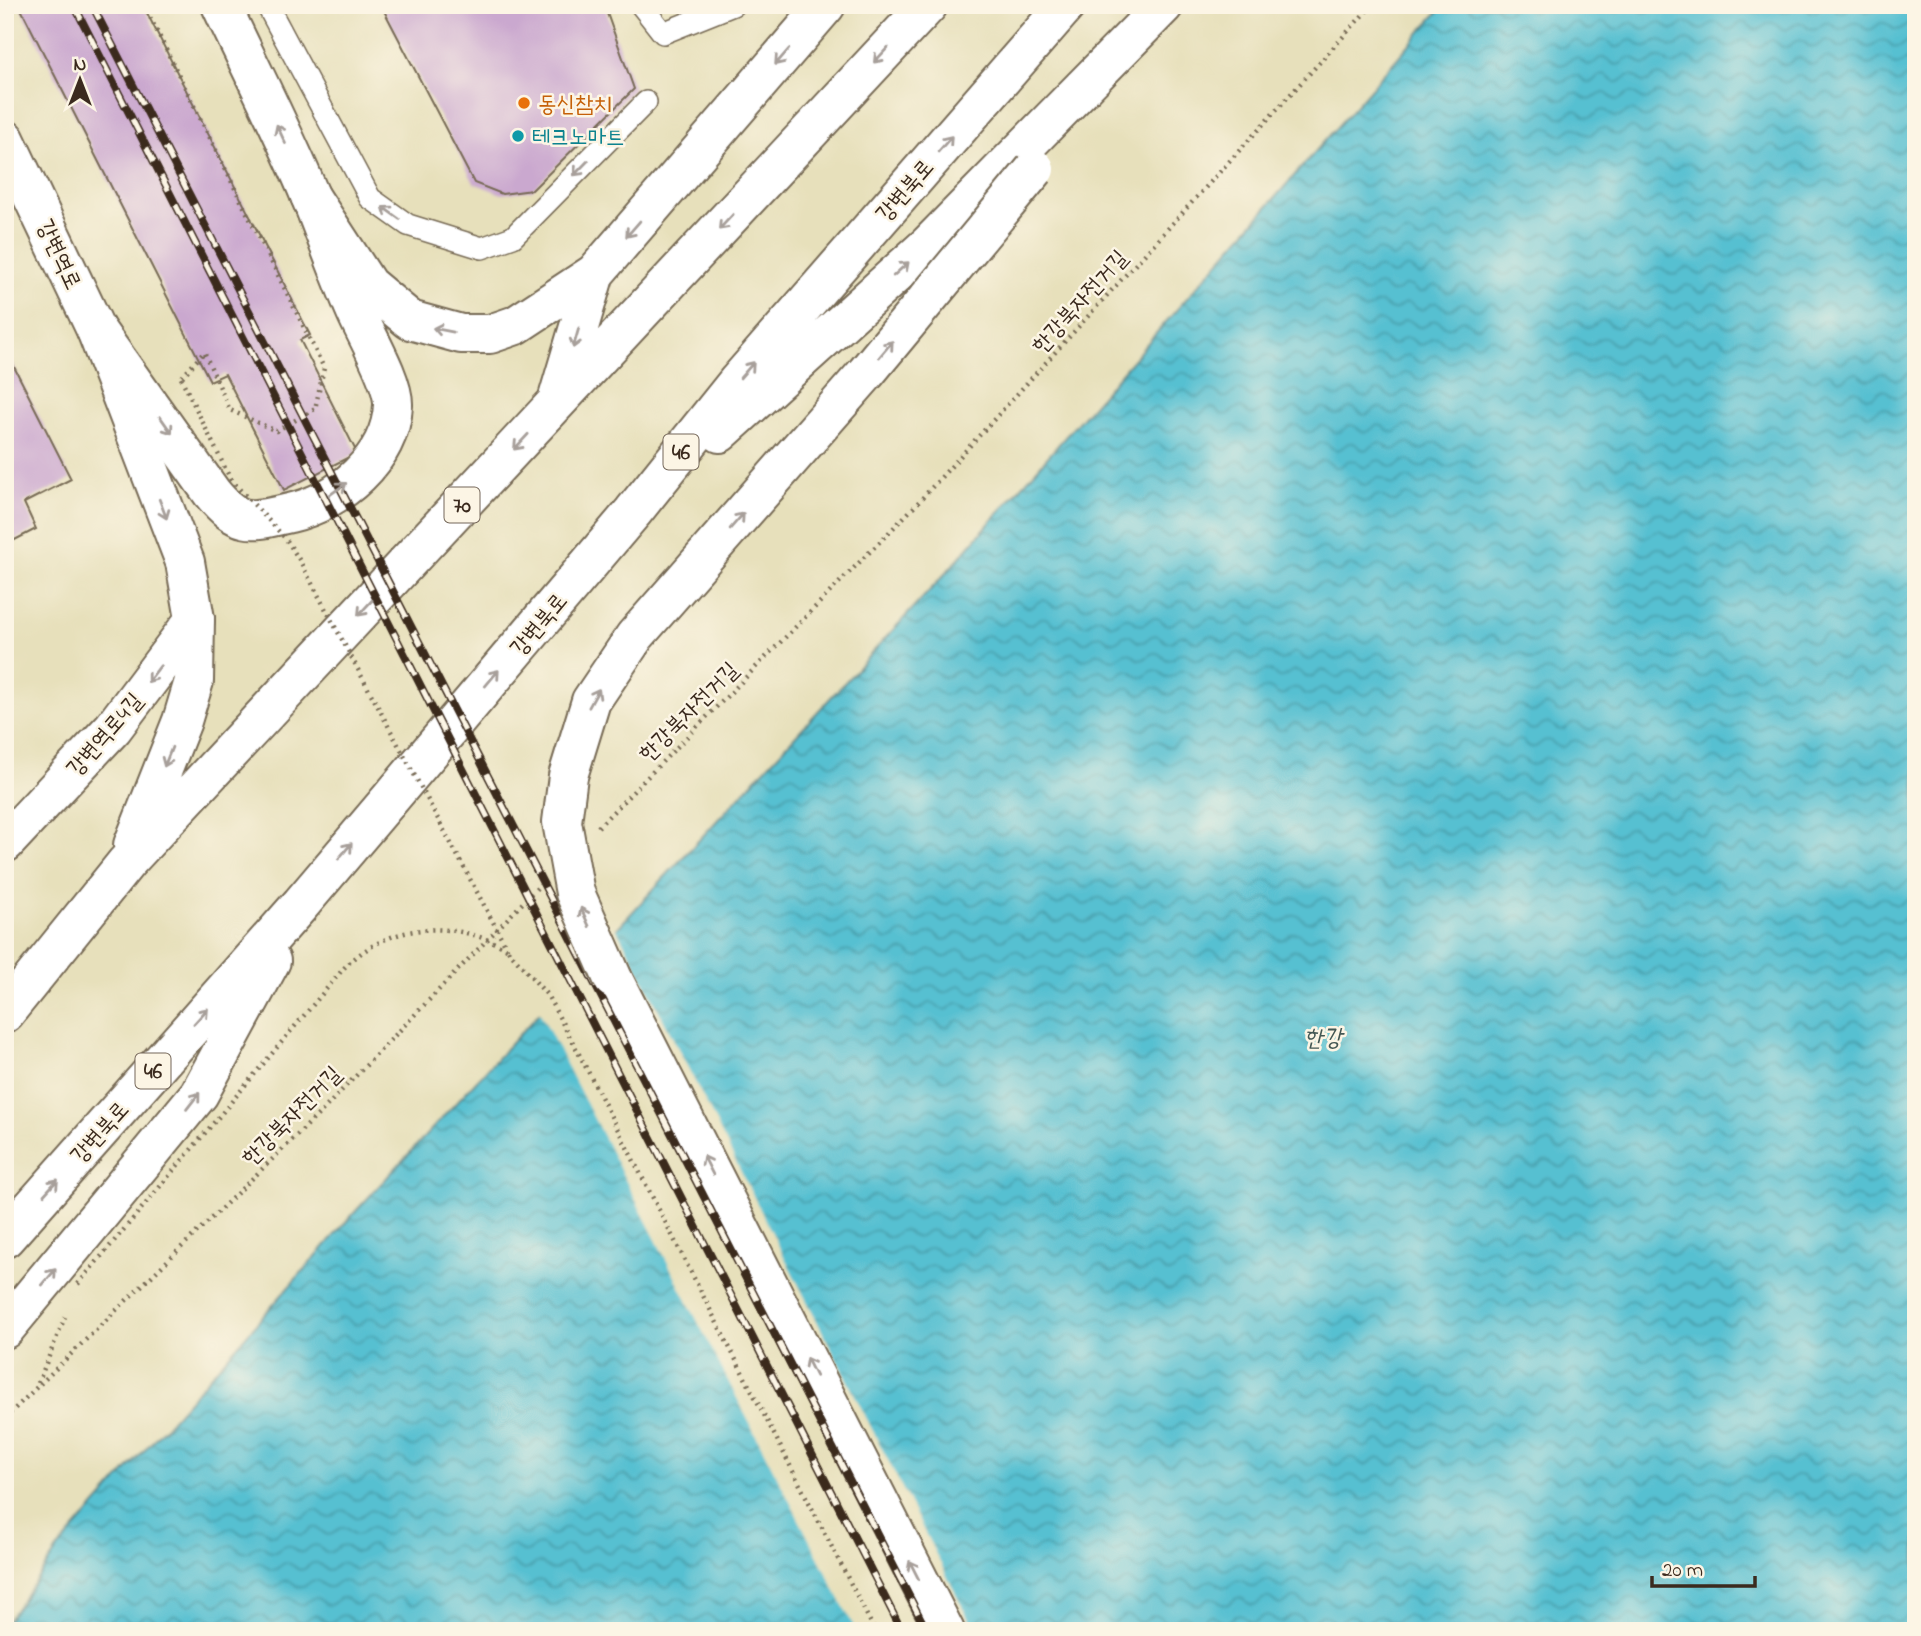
<svg xmlns="http://www.w3.org/2000/svg" width="1921" height="1636" viewBox="0 0 1921 1636" font-family="'Indie Flower','Poor Story',sans-serif">
<defs>
<pattern id="water-waves" width="16" height="10" patternUnits="userSpaceOnUse" patternTransform="scale(1.75)"><rect width="16" height="10" fill="#56c0d1"/><path d="M0 5q4-4 8 0t8 0" fill="none" stroke="#489ca9"/></pattern>
</defs>
<rect width="100%" height="100%" fill="#fcf5e5"/>
<filter id="ink" filterUnits="userSpaceOnUse"><feTurbulence type="fractalNoise" baseFrequency=".0143" numOctaves="2"/><feDisplacementMap in="SourceGraphic" scale="14" xChannelSelector="R" yChannelSelector="G"/><feConvolveMatrix kernelMatrix="1 2 1 2 8 2 1 2 1" color-interpolation-filters="sRGB"/></filter>
<filter id="wash" filterUnits="userSpaceOnUse"><feTurbulence type="fractalNoise" baseFrequency=".00686" numOctaves="4" result="noise"/><feDisplacementMap in="SourceGraphic" scale="28" xChannelSelector="R" yChannelSelector="G"/><feGaussianBlur stdDeviation="1.57" result="paint"/><feColorMatrix in="noise" values="0 0 0 0 0 0 0 0 0 0 0 0 0 0 0 0 0 1.4 0 .05"/><feComposite in="paint" operator="in"/></filter>
<g filter="url(#wash)">
<rect width="100%" height="100%" fill="#e7e0bb"/>
<path fill="url(#water-waves)" stroke="#487578" stroke-width="2" d="M1444,5H1916V1631H5V1625L60,1546L356,1211L945,574Z"/>
<path fill="#e7e0bb" d="M615,926L629,952L975,1631H856L538,1009Z"/>
<g id="blocks">
<path fill="#caa8cf" d="M19,5H143L310,335L300,340L357,453L284,490L225,374L210,381Z
M381,5H604L634,89L532,190L502,194L474,183Z
M5,349L71,479L24,503L36,529L5,545Z"/>
</g>
</g>
<g filter="url(#ink)">
<use href="#blocks" fill-opacity="0" stroke="#776a55" stroke-width="2"/>
<g fill="none" stroke-linecap="round" stroke-linejoin="round">
<g stroke="#776a55" stroke-width="24">
<path id="service" d="M267,5L370,198L408,225L482,248L513,237L646,102
M641,5L663,33L733,5"/>
</g>
<g stroke="#776a55" stroke-width="42">
<path id="minor" d="M5,843L113,728L195,619
M613,979L945,1631"/>
</g>
<g stroke="#776a55" stroke-width="42">
<path id="secondary" d="M5,139L96,330L212,493C239,526 251,522 290,513C339,502 391,458 393,405C394,382 366,335 356,312C340,275 326,236 311,198C284,133 251,69 221,5"/>
</g>
<g stroke="#776a55" stroke-width="42">
<path id="trunk" d="M310,196L368,285L410,320L461,334H490L516,325L595,273L826,5
M96,330L185,562L195,619L194,681L182,721L133,845
M558,398L595,273
M720,433L929,244L1164,5
M5,1013L126,863L928,5
M5,1238L301,904L633,512L738,381L1066,5
M5,1329L199,1094L271,961"/>
</g>
<path stroke="#776a55" stroke-width="4.5" stroke-dasharray="2 5" stroke-linecap="butt" d="M144,5L324,368L315,409L276,431L230,410L204,352L181,378
M598,827L914,507L1372,5
M508,950L547,995L577,1050L875,1631
M38,1383L65,1317
M5,1418L322,1111L538,887"/>
<use href="#service" stroke="#fff" stroke-width="21"/>
<use href="#minor" stroke="#fff" stroke-width="38"/>
<use href="#secondary" stroke="#fff" stroke-width="38"/>
<use href="#trunk" stroke="#fff" stroke-width="38"/>
<g stroke="#3b2a1e" stroke-width="8">
<path id="rail" d="M74,5L902,1631
M92,5L927,1631"/>
</g>
<use href="#rail" stroke="#fcf5e5" stroke-width="5" stroke-dasharray="16" stroke-linecap="butt"/>
<g stroke="#776a55" stroke-width="42" stroke-linecap="butt">
<path id="trunk-bridge" d="M613,979L575,893L562,822L568,776L591,701L635,636L866,373L1035,169"/>
</g>
<path stroke="#776a55" stroke-width="4.5" stroke-dasharray="2 5" stroke-linecap="butt" d="M181,378L231,480L286,539L300,561L508,950
M78,1284L344,968C389,922 453,919 507,949"/>
<use href="#trunk-bridge" stroke="#fff" stroke-width="38"/>
</g>
<defs><path id="oneway-shaft" d="M-6 0H5M1.5-3L5.5 0L1.5 3" fill="none" stroke-width="1.6" stroke-linecap="round" stroke-linejoin="round" transform="scale(1.75)"/></defs>
<g stroke="#a79f9a">
<use href="#oneway-shaft" transform="translate(881 55) rotate(133)"/>
<use href="#oneway-shaft" transform="translate(782 57) rotate(131)"/>
<use href="#oneway-shaft" transform="translate(281 134) rotate(-115)"/>
<use href="#oneway-shaft" transform="translate(945 144) rotate(-49)"/>
<use href="#oneway-shaft" transform="translate(581 168) rotate(134)"/>
<use href="#oneway-shaft" transform="translate(391 213) rotate(-144)"/>
<use href="#oneway-shaft" transform="translate(726 222) rotate(133)"/>
<use href="#oneway-shaft" transform="translate(633 229) rotate(131)"/>
<use href="#oneway-shaft" transform="translate(901 269) rotate(-42)"/>
<use href="#oneway-shaft" transform="translate(443 330) rotate(-169)"/>
<use href="#oneway-shaft" transform="translate(576 338) rotate(106)"/>
<use href="#oneway-shaft" transform="translate(886 349) rotate(-50)"/>
<use href="#oneway-shaft" transform="translate(747 370) rotate(-49)"/>
<use href="#oneway-shaft" transform="translate(166 425) rotate(55)"/>
<use href="#oneway-shaft" transform="translate(521 442) rotate(133)"/>
<use href="#oneway-shaft" transform="translate(338 489) rotate(-36)"/>
<use href="#oneway-shaft" transform="translate(163 509) rotate(69)"/>
<use href="#oneway-shaft" transform="translate(737 521) rotate(-49)"/>
<use href="#oneway-shaft" transform="translate(365 608) rotate(133)"/>
<use href="#oneway-shaft" transform="translate(154 674) rotate(127)"/>
<use href="#oneway-shaft" transform="translate(492 678) rotate(-50)"/>
<use href="#oneway-shaft" transform="translate(594 698) rotate(-61)"/>
<use href="#oneway-shaft" transform="translate(168 757) rotate(112)"/>
<use href="#oneway-shaft" transform="translate(345 851) rotate(-50)"/>
<use href="#oneway-shaft" transform="translate(585 917) rotate(-114)"/>
<use href="#oneway-shaft" transform="translate(201 1016) rotate(-48)"/>
<use href="#oneway-shaft" transform="translate(193 1101) rotate(-52)"/>
<use href="#oneway-shaft" transform="translate(708 1165) rotate(-117)"/>
<use href="#oneway-shaft" transform="translate(51 1187) rotate(-48)"/>
<use href="#oneway-shaft" transform="translate(49 1277) rotate(-50)"/>
<use href="#oneway-shaft" transform="translate(811 1367) rotate(-117)"/>
<use href="#oneway-shaft" transform="translate(914 1570) rotate(-117)"/>
</g>
</g>
<circle fill="#e8710a" stroke="#fcf5e5" stroke-width="2.5" cx="524" cy="103" r="7"/>
<circle fill="#0f9aa8" stroke="#fcf5e5" stroke-width="2.5" cx="518" cy="136" r="7"/>
<g text-anchor="middle" stroke-width="5" stroke-linejoin="round" paint-order="stroke">
<g fill="#fcf5e5" stroke="#75675a" stroke-width="2">
<rect x="663.5" y="434.5" width="35" height="35" rx="5"/>
<rect x="444.5" y="487.5" width="35" height="35" rx="5"/>
<rect x="135.5" y="1053.5" width="35" height="35" rx="5"/>
</g>
<g font-size="21" font-weight="bold" fill="#3b2a1e">
<text x="681" y="459">46</text>
<text x="462" y="512">70</text>
<text x="153" y="1078">46</text>
</g>
<g font-size="23" fill="#c56008" stroke="#fcf5e5" text-anchor="start">
<text x="538" y="111">동신참치</text>
</g>
<g font-size="23" fill="#0d838f" stroke="#fcf5e5" text-anchor="start">
<text x="532" y="144">테크노마트</text>
</g>
<g font-size="23" fill="#3b2a1e" stroke="#fcf5e5">
<text transform="translate(904 190) rotate(-49)" y="8">강변북로</text>
<text transform="translate(60 254) rotate(65)" y="8">강변역로</text>
<text transform="translate(1079 301) rotate(-48)" y="8">한강북자전거길</text>
<text transform="translate(538 624) rotate(-50)" y="8">강변북로</text>
<text transform="translate(688 711) rotate(-45)" y="8">한강북자전거길</text>
<text transform="translate(104 734) rotate(-49)" y="8">강변역로4길</text>
<text transform="translate(291 1115) rotate(-45)" y="8">한강북자전거길</text>
<text transform="translate(99 1132) rotate(-48)" y="8">강변북로</text>
</g>
<g font-size="24" font-style="italic" fill="#435754" stroke="#fcf5e5">
<text x="1323" y="1045">한강</text>
</g>
</g>
<rect width="1921" height="1636" fill="none" stroke="#fcf5e5" stroke-width="28"/>
<g transform="translate(80 80)" stroke="#fcf5e5" stroke-width="5" paint-order="stroke">
<path d="M0-5L12 26L0 18L-12 26Z" fill="#3b2a1e"/>
<text y="-10" font-size="19" font-weight="bold" text-anchor="middle" fill="#3b2a1e">N</text>
</g>
<path d="M1652 1576v10h103v-10" fill="none" stroke="#3b2a1e" stroke-width="3.5"/>
<text x="1662" y="1576" font-size="21" fill="#3b2a1e" stroke="#fcf5e5" stroke-width="5" paint-order="stroke">20 m</text>
</svg>
